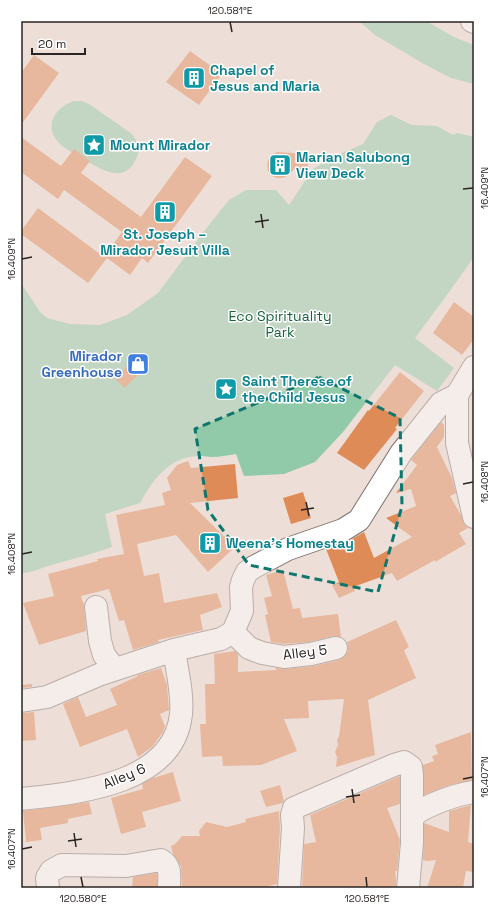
<svg xmlns="http://www.w3.org/2000/svg" width="495" height="909" viewBox="0 0 495 909" font-family="'Space Grotesk',sans-serif">
<rect width="100%" height="100%" fill="#eddfd8"/>
<path fill="#91caa8" d="M359,21H426L454,37L474,45V84L451,78L424,64L375,35Z
M74,101H82L89,104L132,134C138,142 141,150 136,159C124,186 99,168 82,158C75,154 65,149 59,143C43,126 55,107 74,101Z
M391,115L412,125L437,126L453,135L457,133L474,137V257L444,299L415,338L454,368L437,391L395,365L343,432L315,462L284,474L244,476L236,454C228,455 220,457 212,457C207,457 202,455 197,456C169,457 152,481 140,503L105,514L112,547C92,554 72,559 51,565C41,568 32,573 21,573V283L40,312L47,318L70,324L100,325L127,315L158,293L205,230L229,200L246,190H276L289,205L313,169L333,157L363,144L377,122Z"/>
<path fill="#df8b57" d="M190,51L222,74L199,105L166,82Z
M34,55L59,73L21,125V73Z
M21,137L61,166L74,149L90,161L81,173L141,217L185,157L212,176L148,263L142,258L130,275L107,258L88,283L21,234V231L38,208L104,257L122,232L64,190L58,199L21,172Z
M277,152L308,154V169H294L288,176L282,178H277L272,176L268,171L267,165L268,160L272,155Z
M454,302L474,317V339L462,355L433,333Z
M140,354L150,364L124,388L115,378Z
M400,372L424,391L395,428L397,429L364,470L337,453L368,410L369,411Z
M441,422L444,425V437L437,447L452,478L456,493L450,496L461,515L465,525L468,528L459,533L466,544L435,562V560L397,581L392,573L353,587L355,591L339,598L332,585L339,582L326,549L347,542L364,532L374,558L412,537L386,518L416,506L411,489L396,493L417,465L411,460Z
M188,461L191,468L235,464L238,498L190,503L235,547L208,572L176,535L137,544L144,576L159,573L164,603L217,593L222,607L200,615L203,630L158,640L159,642L133,650L124,620L119,621L109,589L81,596L84,605L86,631L39,645L23,603L54,596L48,574L98,561L97,559L124,554L116,515L165,505L162,493L171,490L167,478L177,465Z
M303,492L311,518L291,524L283,498Z
M283,570L293,609L300,608L302,618L338,614L341,637L333,636L309,642L284,644L271,642L265,615L268,614L264,598L272,596L266,575Z
M396,620L409,647L404,650L416,678L368,700L375,755L336,767L337,757L335,752L338,745L337,740L339,736L344,699L308,701L309,718L284,719L297,751L261,765L223,766L222,756L202,757L200,724H206L205,684H215L214,654L235,651L238,654V672L276,670V668L285,669L314,666L339,660L344,657L348,651V645L347,642Z
M161,668L167,685L169,710L160,714L165,726L163,732L152,747L138,757L127,729L80,747L63,704L78,697L86,717L117,705L110,689L138,676V675Z
M32,684V687L21,688V685Z
M34,712L36,740L21,741V713Z
M471,732L472,780L447,786L424,795L423,765L434,761L432,756L438,754L435,745Z
M173,772L181,801L142,812L146,827L121,834L111,798L143,789L142,784L153,778Z
M400,776V804L387,808L400,840L397,871H395L396,880V886L387,888H302L304,844L316,842L310,815Z
M280,785L284,801L283,803L266,807L260,791Z
M89,802L92,814L68,819V823L40,828L42,840L26,842L23,811Z
M471,805L468,842L474,844V872L466,871L463,888H427L436,860L427,861L423,860L424,823L449,832V811Z
M279,811L280,828L277,884L261,888H182L181,866L173,854L171,846L175,844L182,836H200L199,831L206,822L227,827L246,822L245,819Z
M157,873V888H132L133,877Z"/>
<g fill="none" stroke-linecap="round" stroke-linejoin="round">
<g stroke="#7e716b" stroke-width="24">
<path id="minor" d="M472,21L474,22
M457,395V443L474,517
M96,607L100,641L104,655L115,669
M233,632L249,648L262,653L284,657L311,654L336,648
M21,701L47,697L101,674L174,650L221,639L233,632L242,611L241,587L243,580L247,572L254,567L288,549L343,530L359,520L401,453L441,403L457,395L474,367
M21,799C76,793 174,785 181,714C183,693 177,671 174,650
M412,816C429,804 454,795 474,792
M48,888L47,878L51,871L62,865L126,866L161,860C172,867 169,876 169,888
M289,888L293,828L292,815L294,808L394,765L404,762L411,767L412,774V843L408,888"/>
</g>
<use href="#minor" stroke="#fff" stroke-width="22"/>
</g>
<path d="M0 0H495V909H0ZM319,377L400,418L402,506L378,592L249,565L208,510L195,429Z" fill="#eddfd8" fill-opacity=".55" fill-rule="evenodd"/>
<path fill="none" stroke="#0f766e" stroke-width="3" stroke-dasharray="8 5" stroke-linejoin="round" d="M319,377L400,418L402,506L378,592L249,565L208,510L195,429Z"/>
<path fill="none" stroke="#2a2422" stroke-width="1.5" d="M230,22L232,32M463,189L473,188M261,214L263,228M255,222L269,220M22,259L32,257M463,484L473,482M306,502L309,516M301,510L314,508M22,554L32,552M463,779L473,777M352,789L354,803M346,797L360,795M74,833L76,847M68,841L82,839M22,849L32,847M81,877L83,887M366,877L367,887"/>
<defs>
<g id="building-square" transform="scale(1.15)"><rect x="-9" y="-9" width="18" height="18" rx="4" fill="#0f9aa8" stroke="#fff"/><path d="M-4-6H4V6H1V3H-1V6H-4ZM-2.5-4.3h1.7v1.8h-1.7ZM.8-4.3h1.7v1.8H.8ZM-2.5-1h1.7V.8h-1.7ZM.8-1h1.7V.8H.8Z" fill="#fff"/></g>
<g id="sight-square" transform="scale(1.15)"><rect x="-9" y="-9" width="18" height="18" rx="4" fill="#0f9aa8" stroke="#fff"/><path d="M0-6L1.8-2.2L6-1.7L2.9 1.2L3.7 5.4L0 3.3L-3.7 5.4L-2.9 1.2L-6-1.7L-1.8-2.2Z" fill="#fff"/></g>
<g id="shop-square" transform="scale(1.15)"><rect x="-9" y="-9" width="18" height="18" rx="4" fill="#3f7fe0" stroke="#fff"/><path d="M-5-2.5h2.3a2.7 3.5 0 0 1 5.4 0H5L5.5 6h-11ZM-1.5-2.5h3a1.5 2.3 0 0 0-3 0Z" fill="#fff"/></g>
</defs>
<g fill-rule="evenodd">
<use href="#building-square" x="194" y="78"/>
<use href="#sight-square" x="94" y="145"/>
<use href="#building-square" x="280" y="165"/>
<use href="#building-square" x="165" y="212"/>
<use href="#shop-square" x="138" y="364"/>
<use href="#sight-square" x="226" y="389"/>
<use href="#building-square" x="210" y="543"/>
</g>
<g text-anchor="middle" stroke-width="3" stroke-linejoin="round" paint-order="stroke">
<g font-size="14" font-weight="bold" fill="#0d838f" stroke="#fff" text-anchor="start">
<text x="210" y="75">Chapel of<tspan x="210" dy="16">Jesus and Maria</tspan></text>
<text x="110" y="150">Mount Mirador</text>
<text x="296" y="162">Marian Salubong<tspan x="296" dy="16">View Deck</tspan></text>
<text x="165" y="239" text-anchor="middle">St. Joseph –<tspan x="165" dy="16">Mirador Jesuit Villa</tspan></text>
<text x="242" y="386">Saint Therese of<tspan x="242" dy="16">the Child Jesus</tspan></text>
<text x="226" y="548">Weena's Homestay</text>
</g>
<g font-size="14" fill="#19623f" stroke="#fff">
<text x="280" y="321">Eco Spirituality<tspan x="280" dy="16">Park</tspan></text>
</g>
<g font-size="14" font-weight="bold" fill="#366cbe" stroke="#fff" text-anchor="end">
<text x="122" y="361">Mirador<tspan x="122" dy="16">Greenhouse</tspan></text>
</g>
<g font-size="14" fill="#2a2422" stroke="#fff">
<text transform="translate(305 652) rotate(-7)" y="5">Alley 5</text>
<text transform="translate(124 776) rotate(-23)" y="5">Alley 6</text>
</g>
</g>
<rect width="495" height="909" fill="none" stroke="#ffffff" stroke-width="44"/>
<path d="M32 48v6h53v-6" fill="none" stroke="#2a2422" stroke-width="2"/>
<text x="38" y="48" font-size="12" fill="#2a2422" stroke="#ffffff" stroke-width="3" paint-order="stroke">20 m</text>
<rect x="22" y="22" width="451" height="865" fill="none" stroke="#2a2422" stroke-width="1.5"/>
<g font-size="10" text-anchor="middle" fill="#2a2422">
<text x="230" y="14">120.581°E</text>
<text transform="translate(484 188) rotate(-90)" y="4">16.409°N</text>
<text transform="translate(11 259) rotate(-90)" y="4">16.409°N</text>
<text transform="translate(484 482) rotate(-90)" y="4">16.408°N</text>
<text transform="translate(11 554) rotate(-90)" y="4">16.408°N</text>
<text transform="translate(484 777) rotate(-90)" y="4">16.407°N</text>
<text transform="translate(11 849) rotate(-90)" y="4">16.407°N</text>
<text x="83" y="902">120.580°E</text>
<text x="367" y="902">120.581°E</text>
</g>
</svg>
